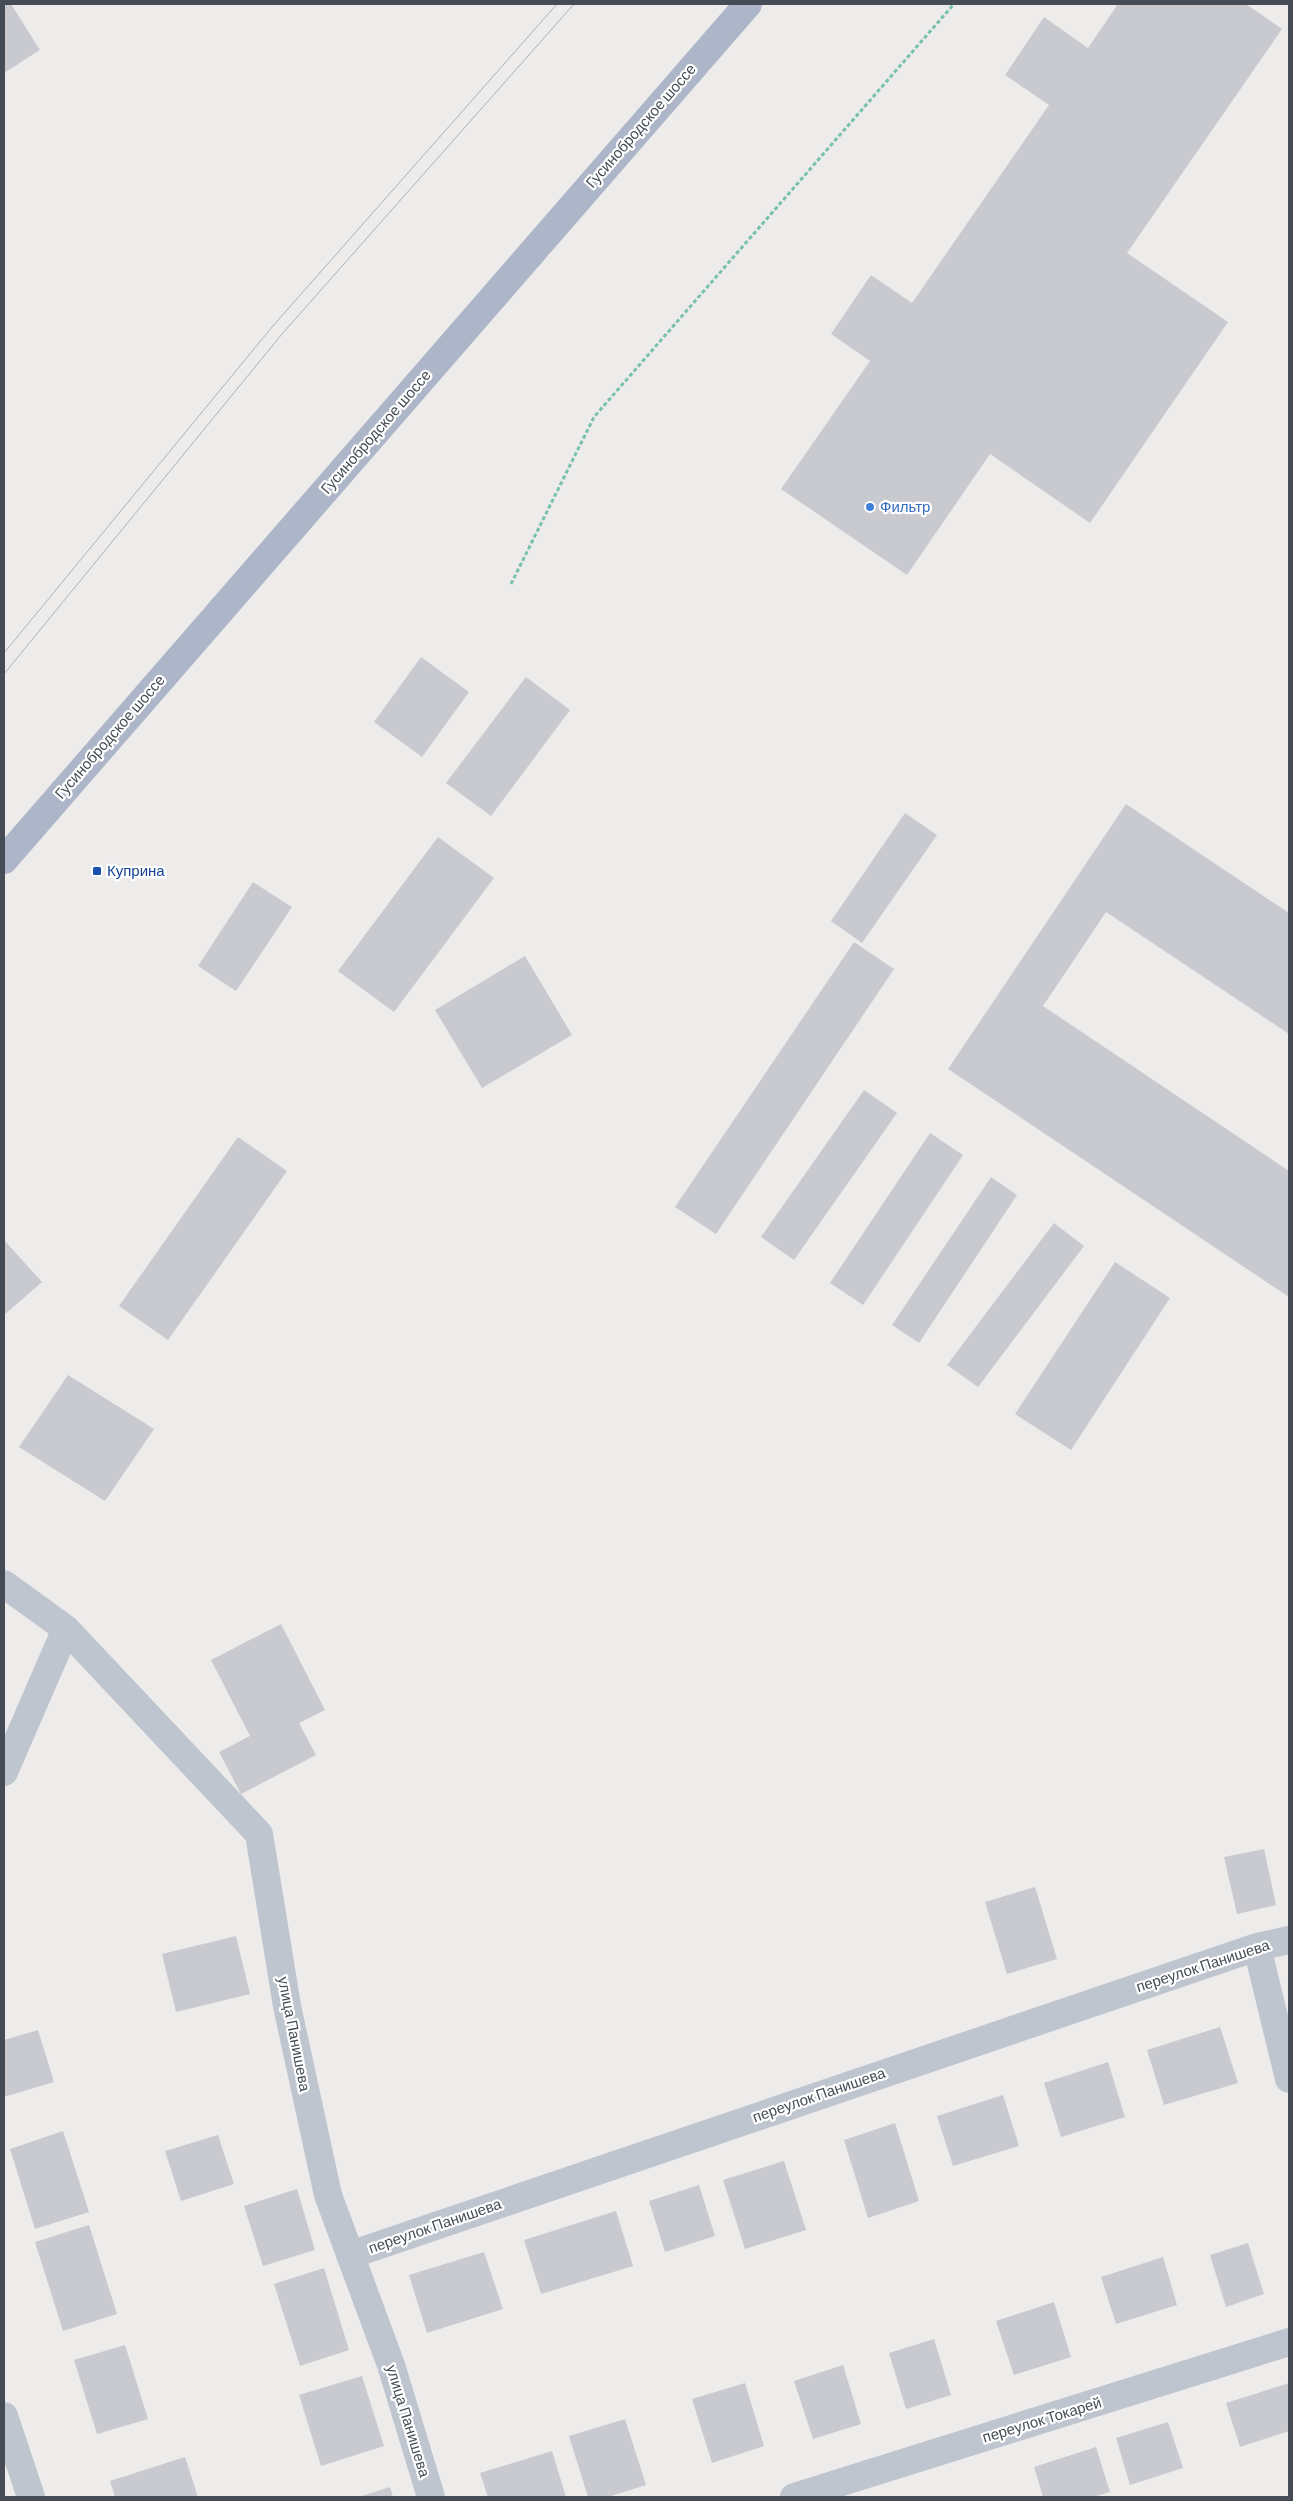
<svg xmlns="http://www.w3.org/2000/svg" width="1293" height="2501" viewBox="0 0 1293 2501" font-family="Barlow,sans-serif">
<rect width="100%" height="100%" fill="#eeebeb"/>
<path fill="#c9c9d0" d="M4,4H11L40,50L4,73Z
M1118,4H1246L1282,29L1127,253L1228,322L1090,523L990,454L907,575L781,489L870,361L831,334L871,275L912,303L1049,105L1005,75L1044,17L1088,48Z
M421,657L469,692L422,757L374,722Z
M526,677L570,710L491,816L446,783Z
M1126,804L1289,913V1034L1106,912L1043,1006L1289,1171V1297L948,1069Z
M905,813L937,835L862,943L831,921Z
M438,837L494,878L394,1012L338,971Z
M253,882L292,907L236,991L198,966Z
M854,942L894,969L716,1234L675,1207Z
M525,956L572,1035L482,1088L435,1010Z
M864,1090L897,1113L794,1260L761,1237Z
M930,1133L963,1155L863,1305L830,1283Z
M238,1137L287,1171L168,1340L119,1306Z
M991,1177L1017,1195L919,1343L892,1325Z
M1054,1223L1084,1246L978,1387L947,1365Z
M4,1240L42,1282L4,1315Z
M1115,1262L1170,1298L1071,1450L1015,1414Z
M68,1375L154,1429L105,1501L19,1447Z
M281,1624L325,1710L299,1723L316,1755L241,1794L219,1752L250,1736L211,1660Z
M1264,1849L1276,1905L1237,1914L1224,1857Z
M1035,1887L1057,1959L1007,1974L985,1902Z
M236,1936L250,1994L176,2012L162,1954Z
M1220,2027L1238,2083L1164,2105L1147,2050Z
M38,2030L54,2082L4,2097V2040Z
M1108,2062L1125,2117L1061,2137L1044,2083Z
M1003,2095L1019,2146L953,2166L937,2116Z
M895,2123L919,2201L868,2218L844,2140Z
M63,2131L89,2212L35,2229L10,2149Z
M218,2135L234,2184L181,2201L165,2151Z
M784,2161L806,2230L745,2249L723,2180Z
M699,2185L715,2236L665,2252L649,2201Z
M297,2189L315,2250L263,2266L244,2206Z
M616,2211L633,2266L541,2294L524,2240Z
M89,2225L117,2314L63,2331L35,2242Z
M1248,2243L1264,2294L1226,2307L1210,2255Z
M484,2252L503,2309L427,2333L409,2275Z
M1163,2257L1177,2305L1116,2324L1101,2277Z
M324,2268L349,2350L300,2366L274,2284Z
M1054,2302L1071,2357L1014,2375L996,2321Z
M934,2339L951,2395L906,2409L889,2353Z
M125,2345L148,2419L97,2434L74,2360Z
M843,2365L861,2424L813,2439L794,2381Z
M362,2376L384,2446L321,2466L299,2395Z
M745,2383L764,2446L712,2463L692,2399Z
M1289,2383V2431L1240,2447L1226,2403Z
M625,2419L646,2485L608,2497H588L569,2436Z
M1168,2422L1183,2468L1130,2485L1116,2438Z
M1096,2447L1110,2492L1093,2497H1043L1034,2467Z
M552,2451L566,2497H488L480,2473Z
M185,2457L198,2497H115L110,2481Z
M390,2487L393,2497H359Z"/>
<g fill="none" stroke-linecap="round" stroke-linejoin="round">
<path stroke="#78c2a9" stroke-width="3" stroke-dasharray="4 2.5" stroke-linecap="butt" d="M511,584L594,417L954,4"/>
<path stroke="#bfc5cf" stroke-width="28" d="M4,1584L66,1629L4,1772
M66,1629L259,1834L287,2006L328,2195L391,2365L431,2497
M1257,1947L1289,2079
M350,2255L1257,1947L1289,1940
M4,2416L31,2497
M794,2497L1289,2342"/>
<path stroke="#adb6c8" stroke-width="28" d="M4,860L748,4"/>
<path stroke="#aeafb5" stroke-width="1" d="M4,653L272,327L557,4
M4,674L282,334L574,4"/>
</g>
<circle fill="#3f7fe0" stroke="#fff" stroke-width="2" cx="870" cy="507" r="5"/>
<rect fill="#1a4fb4" stroke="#fff" stroke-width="2" x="92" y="866" width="10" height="10" rx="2.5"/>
<g text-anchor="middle" stroke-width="4.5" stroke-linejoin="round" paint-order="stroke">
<g font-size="15" fill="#464c56" stroke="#fff">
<text transform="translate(641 126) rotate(-49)" y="5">Гусинобродское шоссе</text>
<text transform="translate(376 432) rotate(-49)" y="5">Гусинобродское шоссе</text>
<text transform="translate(110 737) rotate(-49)" y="5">Гусинобродское шоссе</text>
<text transform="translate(1203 1966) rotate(-18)" y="5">переулок Панишева</text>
<text transform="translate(294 2034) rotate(79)" y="5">улица Панишева</text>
<text transform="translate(819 2095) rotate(-19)" y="5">переулок Панишева</text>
<text transform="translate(435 2226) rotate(-19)" y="5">переулок Панишева</text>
<text transform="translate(1042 2420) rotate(-17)" y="5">переулок Токарей</text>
<text transform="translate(408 2421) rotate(73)" y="5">улица Панишева</text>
</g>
<g font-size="15" fill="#366cbe" stroke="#fff" text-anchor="start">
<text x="880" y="512">Фильтр</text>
</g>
<g font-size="15" fill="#164399" stroke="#fff" text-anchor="start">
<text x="107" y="876">Куприна</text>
</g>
</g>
<rect width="1293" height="2501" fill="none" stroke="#464c56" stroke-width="10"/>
</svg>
